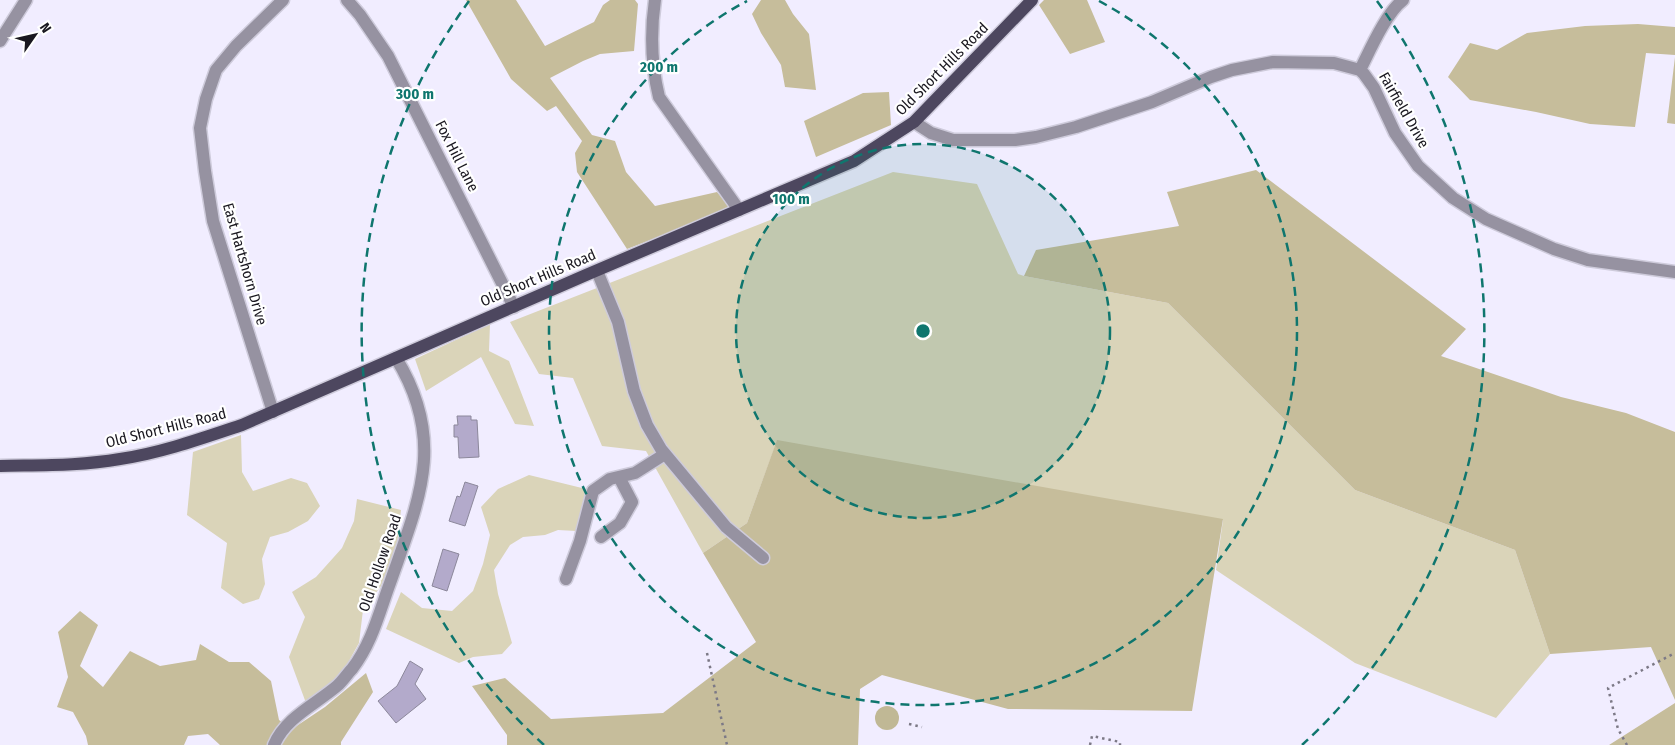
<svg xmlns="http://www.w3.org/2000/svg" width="1675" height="745" viewBox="0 0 1675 745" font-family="'Fira Sans Condensed',sans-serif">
<rect width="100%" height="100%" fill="#f1edff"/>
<path fill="#dad4b9" d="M893,172L977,184L1018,274L1024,276L1168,303L1355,490L1515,550L1550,654L1496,718L1355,663L1216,570L1223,520L777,441L747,523L703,553L646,451L602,446L573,378L539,374L510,322Z
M490,324L489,351L509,361L534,426L515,424L481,357L426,391L415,359Z
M241,435L242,472L253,491L291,478L307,483L320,506L308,521L288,532L270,537L262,559L265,584L259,599L243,604L221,588L227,543L187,515L193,452Z
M529,475L586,489L576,531L558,530L545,535L523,537L510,545L494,570L498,594L512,643L502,654L473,657L459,663L386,629L401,592L422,608L452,611L473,591L483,564L490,535L481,507L498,489Z
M357,499L401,510L397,545L381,586L363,610L359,643L339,679L306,703L289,657L305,617L292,592L316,577L342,548L354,521Z"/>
<path fill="#c6bd9b" d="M466,0H516L545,46L594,22L603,5L610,0H635L638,4L634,51L600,54L583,61L550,78L592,135L615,141L626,172L655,206L717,192L731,209L627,249L577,172L575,153L582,141L556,106L547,111L511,79Z
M761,0H785L793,14L809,34L816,90L785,87L781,65L761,33L752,14Z
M1044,0H1087L1105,42L1070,54L1039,5Z
M1638,24L1675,27V55L1646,53L1635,127L1590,124L1536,112L1470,100L1448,77L1470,43L1497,50L1527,33L1585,26Z
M1675,57V124L1667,123Z
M889,92L891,125L816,157L804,121L863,93Z
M1256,170L1466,329L1441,356L1561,397L1626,413L1675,432V700L1651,647L1550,654L1515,550L1355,490L1168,303L1024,276L1036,250L1179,226L1167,192Z
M777,440L1223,519L1192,711L1008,709L882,675L860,689L858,745H507V735L472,686L505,678L551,719L663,713L756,642L703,553L747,523Z
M80,611L98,625L80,666L103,687L130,651L160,666L196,660L200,644L229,662H249L271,681L279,720L292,729L325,707L366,673L373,692L341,742V745H220L208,734L188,736L184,745H88L86,736L73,712L57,707L68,677L58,632Z
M1675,703V745H1609Z"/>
<path fill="#c0b895" d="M875 718a12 12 0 1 1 24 0a12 12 0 1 1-24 0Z"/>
<path fill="#b3aacb" stroke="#8c889b" d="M457,416H471V420H477L479,457L459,458L458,437H454V425H458Z
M465,482L478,486L465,526L449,521L457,496L460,497Z
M443,549L459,554L447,591L432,586Z
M410,661L423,669L415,684L426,699L396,723L378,701L397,686Z"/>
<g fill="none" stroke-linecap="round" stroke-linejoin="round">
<g stroke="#cecbdb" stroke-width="15">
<path id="minor" d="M347,0L360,15L388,56L514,307
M655,0C650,34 651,64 659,97L739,210
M0,41L26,0
M1360,70C1370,50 1386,13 1403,0
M914,122L931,133L953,140H1015L1036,137L1076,127L1152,102L1211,77L1232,70L1273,62L1334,63L1360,70L1364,74L1374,88L1395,133L1418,166L1453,198L1486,219L1554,249L1588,260L1675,272
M597,271L618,322L634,391L647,425L661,449L726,527L763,558
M273,412L213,221L205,171L200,128L206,99L216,70L236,46L283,0
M601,537L620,523L632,502L619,477
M566,579L580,541L593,491L610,479L635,473L665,454
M274,745C285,718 316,704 337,686C343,681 347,674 352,669C372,643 379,613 390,583C419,500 447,441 396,358"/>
</g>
<g stroke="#cecbdb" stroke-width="15">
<path id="major" d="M0,466C40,465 80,466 120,459C161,453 203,438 242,425L586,275L854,161L914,122L1032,0"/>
</g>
<path stroke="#7c7986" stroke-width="2.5" stroke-dasharray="2.5 4" stroke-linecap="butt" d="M707,653L727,745
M909,724L922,727
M1090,745L1092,736L1120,742V745
M1627,745L1618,729L1608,688L1675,653"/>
<use href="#minor" stroke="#9692a1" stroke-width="12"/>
<use href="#major" stroke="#4d475f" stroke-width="12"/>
</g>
<circle cx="923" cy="331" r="187" fill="#0f766e" fill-opacity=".12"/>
<g fill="none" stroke="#0f766e" stroke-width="2.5" stroke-dasharray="9 6">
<circle cx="923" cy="331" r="187"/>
<path d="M1099 1A374 374 0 1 1 747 1"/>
<path d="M544 745A561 561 0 0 1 469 1M1377 1A561 561 0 0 1 1302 745"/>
</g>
<g text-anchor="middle" stroke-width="4.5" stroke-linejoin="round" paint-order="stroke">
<g font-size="15" fill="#19171f" stroke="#fff">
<text transform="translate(942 69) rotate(-45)" y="5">Old Short Hills Road</text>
<text transform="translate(1404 110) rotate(60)" y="5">Fairfield Drive</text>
<text transform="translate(457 156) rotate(63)" y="5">Fox Hill Lane</text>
<text transform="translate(245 264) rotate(74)" y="5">East Hartshorn Drive</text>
<text transform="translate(538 278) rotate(-23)" y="5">Old Short Hills Road</text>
<text transform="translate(166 428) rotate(-14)" y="5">Old Short Hills Road</text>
<text transform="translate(380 563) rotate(-71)" y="5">Old Hollow Road</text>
</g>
</g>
<circle cx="923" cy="331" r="8" fill="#0f766e" stroke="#fff" stroke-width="2.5"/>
<g font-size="15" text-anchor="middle" font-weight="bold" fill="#0f766e" stroke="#fff" stroke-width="4.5" stroke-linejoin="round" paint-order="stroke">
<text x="659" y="72">200 m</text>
<text x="415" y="99">300 m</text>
<text x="791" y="204">100 m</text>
</g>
<g transform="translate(35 35) rotate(56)" stroke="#ffffff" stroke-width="4" paint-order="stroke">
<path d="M0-4L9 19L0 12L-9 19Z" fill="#19171f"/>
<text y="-8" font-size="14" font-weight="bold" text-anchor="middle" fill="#19171f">N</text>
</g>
</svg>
